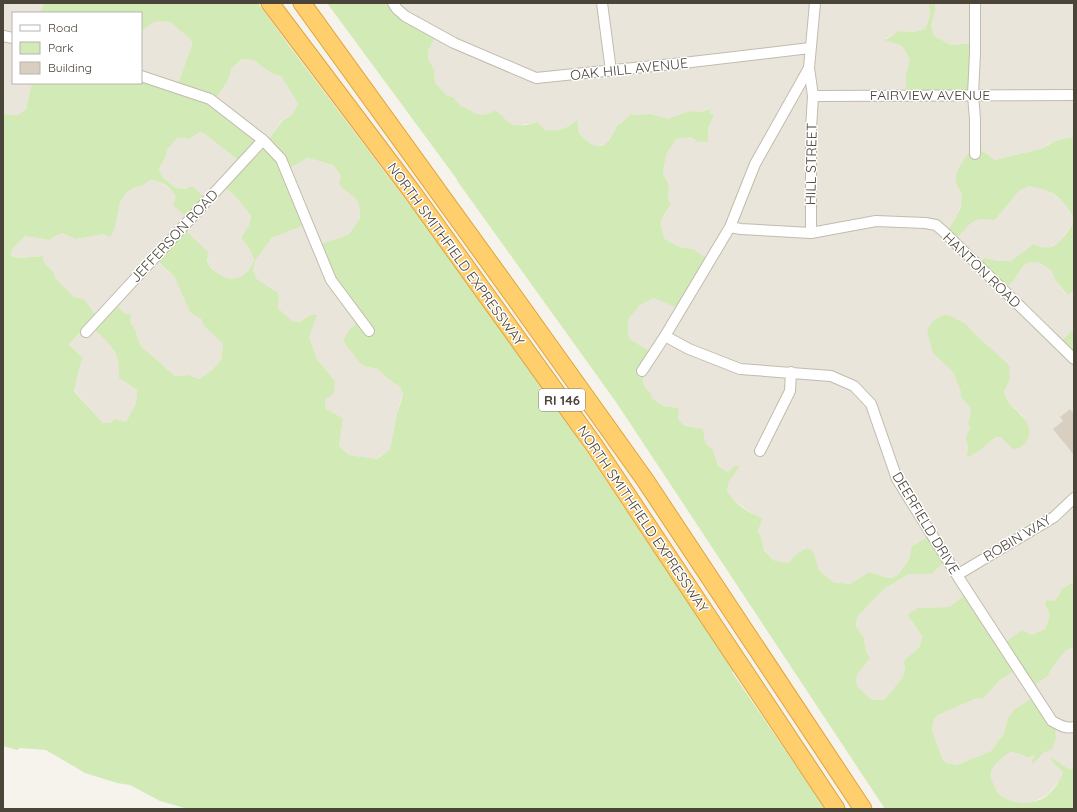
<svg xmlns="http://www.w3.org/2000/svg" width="1077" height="812" viewBox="0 0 1077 812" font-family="Quicksand,sans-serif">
<rect width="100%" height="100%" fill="#f6f3ec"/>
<path fill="#eae5da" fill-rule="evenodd" d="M3,3H45L39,13H13V83H32L26,109L18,115L3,114Z
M394,3H929L930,16L925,29L914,32L897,31L893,36L884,39L900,45L904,49L910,60L906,74L974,43L951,45L934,36L931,26L935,12V3H1074V137L1067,138L1048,144L1044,148L995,160L977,147L962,162L957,174L956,184L962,192L963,198L957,216L943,235L952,244L970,224L979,219L995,220L1019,191L1029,185L1049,191L1065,203L1073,218L1074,223L1058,243L1048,248H1040L1034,245L1011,261H998L985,258L1014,280L1023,266L1030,262H1038L1051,270L1056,281L1066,295L1074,291V331L1072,330L1074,358V582L1061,589L1059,595L1054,601L1045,604L1050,615L1045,629L1032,635L1002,644L950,607L918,608L908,616L922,636L920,646L903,662L905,668L903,677L884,700H878L871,699L858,687L856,682L857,675L870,658L866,651L864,638L856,626L857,617L884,589L909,574H931L910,558L899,574L892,578L884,577L876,574L869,572L850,584L833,582L819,570L815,557L801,551L788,563L773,560L764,549L762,539L758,531L763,518L754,515L731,498L727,491L729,481L728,472L718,466L713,450L684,426L678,419L679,408L664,406L653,399L650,392L644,386L642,372L653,353L631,340L628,335V320L640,305L654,298L693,249L679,247L665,239L660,226L662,218L671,204L668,198L669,185L663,174L666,155L676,139L692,137L708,130L714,116L710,113L711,109L700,112L690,111L668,120L650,114L636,115L631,114L621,123L617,125L614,133L606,143L597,147L591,145L579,133L567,128L556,131L545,130L532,124H525L518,126L508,123L500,113L484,115L477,114L460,105L453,97L448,96L436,84L434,77L435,71L428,59V51L437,34ZM951,316L958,320L965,323L980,339L1009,382L1004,391L1007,400L1023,416L1001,437H996L980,450L967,455L968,445L965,439L971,428L968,422L971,415V411L967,402L961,398V392L953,372Z
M158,21L170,22L191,40L192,45L178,85L141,73V33L150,23Z
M242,59L253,60L273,74L281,76L298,104L292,115L282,120L267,141L215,99L227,82L232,68Z
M200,132L205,134L239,161L221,184L236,197L251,216L249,225L241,238L249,248L254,261L251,268L243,277L235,279L222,277L209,265L207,259L153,258L174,276L190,312L201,319L204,326L223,344L221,360L212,370L199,379L189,375L175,376L141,346L137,337L136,330L113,299L96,315L84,299L74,297L56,279L53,272L44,262L43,256L19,258L11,256L12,249L25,236L50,240L55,236L62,233L75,239L104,234L115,228L120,202L126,193L135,187L142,186L150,180L160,182L172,190L176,197L187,189L176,188L163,178L159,169L166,156L167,150L177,138L189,139Z
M308,158L333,165L341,176L339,182L341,187L355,198L359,205L360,218L348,235L362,319L367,367L378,369L387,378L400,387L403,393L397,413L390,449L376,459L349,455L339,446L343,419L341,417L326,409L325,399L335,381L317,359L309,337L310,315L300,322L292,321L278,308L279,297L278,293L257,279L253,271L255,261L272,238L307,224L288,169Z
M89,325L110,343L116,355L120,368L119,378L137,390L136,403L126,422L114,419L112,423H103L74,390L79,369L83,358L69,345L86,327Z
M1074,647V769L1067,768L1051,757L1052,762L1063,772L1060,780L1047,795L1033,802L1019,803L1005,799L994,789L990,775L993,768L1005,754L1018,752L1028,758L1043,753L1008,718L1004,733L991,751L957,765L946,763L942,758L932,730L934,719L938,715L977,698L983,699L1000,680L1018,669L1048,676L1051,669L1066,649Z"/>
<path fill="#d2eab5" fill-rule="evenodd" d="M45,3H258L290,47L409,204L420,214L552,400L645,539L651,536L737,669L732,672L825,809H188L160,801L130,785L117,783L85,773L46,750L20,748L17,750L3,746V114L18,115L26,109L32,83H141V73L178,84L192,45L191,40L170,22C153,21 153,20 141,33V13H39ZM242,59L253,60L273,74L281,76L298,104L292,115L283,120L267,141L236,111L215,99L227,82L232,68ZM200,132L205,134L239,161L221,184L236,197L251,216L249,225L241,238L249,248L254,260C247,279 231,285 215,271C211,268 207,264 207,259C207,256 208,254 208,252L181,226L153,257L174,276L190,312L201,319L204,326L223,344L221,360L212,370L199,379L189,375L175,376L141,346L137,337L136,330L130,322L131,314H125L112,299L96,315L84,299L74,297L56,279L53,272L44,262L43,256L19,258L11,256L12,249L25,236L50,240L55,236L62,233L75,239L104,234L110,237L115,228L120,202L126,193L135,187L142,186L150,180C162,182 170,185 176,197L173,205L186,217L205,198L192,186L187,189L176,188L163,178L159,169L166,156L167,150L177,138L189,139ZM308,158L333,165L341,176L339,182L341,187L355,198L359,205L360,218L348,235L319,245L347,300L360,321L349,330L343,341L361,364L367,367L378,369L387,378L400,387L403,393L401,402L397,413L390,449L377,459L349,455L339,446L343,419L341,417L326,409L325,399L334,394L335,381L317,359L309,337L317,315H310L300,322L292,321L278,308L279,297L278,293L257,279L253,271L255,261L272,238L307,224L288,169ZM89,325C108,342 121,350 119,378L137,390L136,403L126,422L114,419L111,423H103L74,391L79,369L83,358L69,345L85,327Z
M327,3H394L437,34L428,51V59L435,71L434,77L436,84L448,96L453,97L460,105L477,114L484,115L495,111C501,113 503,117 507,121C514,128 530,125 537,122L545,130C561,131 565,130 577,120C578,124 578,130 579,133C581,135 584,138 586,140C600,155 612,140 617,125L621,123L631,114L636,115L650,114L668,119L690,111L700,112L711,109L710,113L714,116L708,129V142H698L692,137L676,139L666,155L663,174L669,185L668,198L671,204C660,221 658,220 665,239L679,247L693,249L710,261L680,309L654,298L640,305L628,320V335L631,340L653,353L642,372L644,386L650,392L653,399L664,406L679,408L678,419L684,426L703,429L705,443L713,450L718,466L728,472L734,466H740L729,481L727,491C734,503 749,514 763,518L758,531L762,539L764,550L773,560L788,563C795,556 801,548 811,549L815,557L819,570L833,582L850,584L869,572C877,574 884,578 892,578L899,574L910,558L912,546L932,535L948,559L931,574H909L884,589L857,617L856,626L864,638L866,651L870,658L857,675L856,682L858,687L871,699L878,700H884L903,677L905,668L903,662L920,646L922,636L908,616V614L918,608L950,607L966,594L1003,644L1022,630L1032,635L1045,629L1050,615L1045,604L1046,600L1054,601L1059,595L1061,589L1074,582V647L1066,650L1051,669L1048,676L1031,687L1018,669L1000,680L983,699L977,698L938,715L934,719L932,730L942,758L946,763L957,765L991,751L1004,733L1008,718L1015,709L1036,696L1055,724L1056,738L1052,749L1043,753L1033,764L1031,763L1035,755L1028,758C1018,752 1010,749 1001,759C997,763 991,768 991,774C990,777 992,781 993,783C998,805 1032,808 1048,795C1055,788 1060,781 1063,772L1052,762L1051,757L1067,768L1074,769V809H885L616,402L458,182L456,178Z
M929,3H935V12L931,26L934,36L951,45L974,43L973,93L906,92V74L910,60L904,49L900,45L884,40L893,36L897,31L914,32L925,29L930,16Z
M1074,137V291L1067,295L1056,281L1051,270L1038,262H1030L1023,266L1014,280L1000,294L976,268V265L985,258L998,261H1011L1034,244C1054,256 1063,237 1074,223C1072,210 1060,196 1048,191C1042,189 1035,187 1029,186L1019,191L995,220L979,219L970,224L952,244L943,235C952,224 962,212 962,197C963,191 957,188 956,183C954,170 967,153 977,147L995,160L1044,148C1052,141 1064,138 1074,137Z
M943,315L951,316L958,320L965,323L980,339L1006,362L1010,367L1009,382L1004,391C1005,394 1006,398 1007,400C1016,412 1038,425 1026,442C1023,447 1019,448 1013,449L1001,437H996L980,450L968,457L967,455L968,445L965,439L970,428L968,422C973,411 971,406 961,398V392L953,372L933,353L927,330L933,321Z
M1072,330L1074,331V358L1061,342Z"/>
<path fill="#d8cfc1" d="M1070,409L1074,413V455L1053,429L1063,421L1060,417Z"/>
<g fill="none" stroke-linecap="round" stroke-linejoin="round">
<g stroke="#c2bbae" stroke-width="12">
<path id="minor" d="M393,3L397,9L405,16L454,43L536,78L683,63L810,48
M602,3L611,71
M975,3V53L973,95L975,119V154
M3,36L13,38
M809,68L813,96L1074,95
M141,76L210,99L263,140L281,159L331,280L369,331
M730,227L741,229L811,233L876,221L925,223L936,225L943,231L1074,359
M811,233V129L813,96
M86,332L263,140
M665,336L689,349L740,369L831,376L854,386L871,404L897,479L962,583L1052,721C1059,725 1066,729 1074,727
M642,371L665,336L730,227L755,164L809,68L815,3
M760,451L790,391L791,372
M957,575L1054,517L1074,498"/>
</g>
<g stroke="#e0a43c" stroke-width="19">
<path id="motorway" d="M270,3L413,193L594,445L836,809
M302,3L515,298L645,480L863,809"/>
</g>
<use href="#minor" stroke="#fff" stroke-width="10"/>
<use href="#motorway" stroke="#ffcf6e" stroke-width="17"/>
</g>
<g text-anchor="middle" stroke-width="3" stroke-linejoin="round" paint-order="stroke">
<rect fill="#fff" stroke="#817c74" stroke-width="1" x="539" y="389" width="46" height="22" rx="3"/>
<g font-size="13" font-weight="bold" fill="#4b4439">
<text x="562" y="405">RI 146</text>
</g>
<g font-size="14" fill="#4b4439" stroke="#fff">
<text transform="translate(629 69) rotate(-6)" y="5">OAK HILL AVENUE</text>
<text x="930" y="100">FAIRVIEW AVENUE</text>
<text transform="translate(811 164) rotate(-89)" y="5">HILL STREET</text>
<text transform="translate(174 236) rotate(-47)" y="5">JEFFERSON ROAD</text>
<text transform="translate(456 254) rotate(54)" y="5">NORTH SMITHFIELD EXPRESSWAY</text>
<text transform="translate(982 270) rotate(44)" y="5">HANTON ROAD</text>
<text transform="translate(643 519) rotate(56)" y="5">NORTH SMITHFIELD EXPRESSWAY</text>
<text transform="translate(926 523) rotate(59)" y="5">DEERFIELD DRIVE</text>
<text transform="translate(1017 538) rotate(-31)" y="5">ROBIN WAY</text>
</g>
</g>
<rect width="1077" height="812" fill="none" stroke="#4b4439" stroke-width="8"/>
<rect x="12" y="12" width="130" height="72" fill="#ffffff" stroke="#b7b4b0"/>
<rect x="20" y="25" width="20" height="6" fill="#ffffff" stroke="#b7b4b0"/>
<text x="48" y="32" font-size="12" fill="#4b4439">Road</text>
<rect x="20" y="42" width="20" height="12" fill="#d2eab5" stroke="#b7b4b0"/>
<text x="48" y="52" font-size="12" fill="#4b4439">Park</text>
<rect x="20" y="62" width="20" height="12" fill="#d8cfc1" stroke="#b7b4b0"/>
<text x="48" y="72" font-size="12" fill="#4b4439">Building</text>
</svg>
